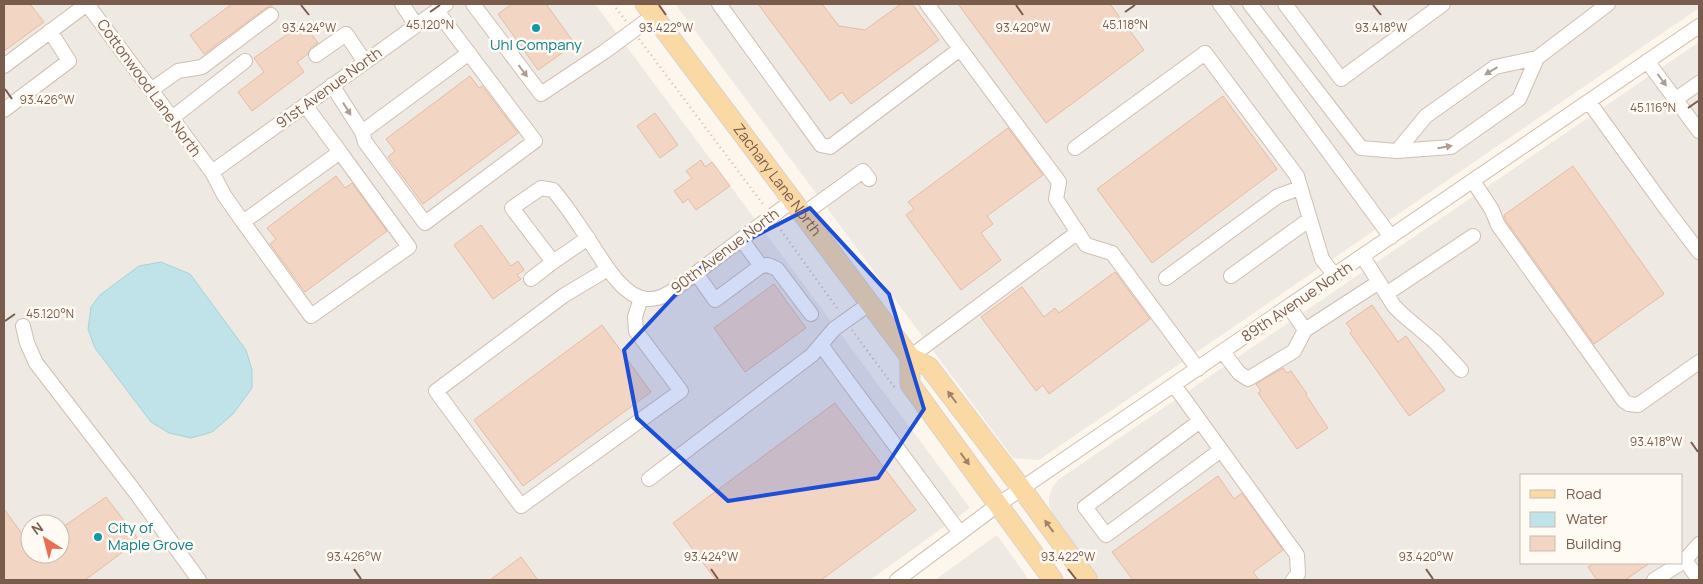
<svg xmlns="http://www.w3.org/2000/svg" width="1703" height="584" viewBox="0 0 1703 584" font-family="Manrope,sans-serif">
<rect width="100%" height="100%" fill="#fdf6ec"/>
<path fill="#efe9e4" fill-rule="evenodd" d="M4,4H595L970,508L870,580H4ZM30,524H60V554H30Z
M675,4H1699V8L1039,460L1013,458Z
M1699,42V580H1101L1052,514L1049,505V497L1053,487L1058,480ZM1522,475H1682V563H1522Z
M997,535L1029,580H935Z"/>
<path fill="#bfe3e8" stroke="#a5d3da" d="M161,262L190,274L246,350L252,370V388L233,414L212,432L191,438L169,433L151,422L95,348L88,329L91,307L100,295L139,266Z"/>
<path fill="#f3d5c3" stroke="#e6bba3" d="M4,4H30L44,22L4,51Z
M232,4H275L266,8L204,54L190,35Z
M512,4H546L575,44L538,70L498,14Z
M758,4H822L839,26L865,30L901,4H912L939,40L851,104L842,92L830,101Z
M958,4H1110L1144,50L1046,123Z
M303,23L318,43L311,48L308,54L297,62L304,72L252,111L238,92L264,72L254,58Z
M470,76L479,88L482,86L518,133L423,204L388,157L395,151L386,139Z
M1223,96L1277,169L1152,263L1097,189Z
M655,113L678,145L660,158L637,126Z
M1008,128L1043,175L987,216L993,224L981,233L1001,260L961,290L906,215L914,209L908,202Z
M701,160L705,167L712,162L730,186L696,210L688,199L683,203L674,191L692,178L686,171Z
M1573,166L1664,294L1594,344L1506,221L1504,215Z
M336,176L345,188L352,183L387,231L305,292L270,244L276,239L267,228Z
M481,225L511,266L518,261L524,270L517,275L521,279L493,299L454,245Z
M1115,272L1150,319L1049,394L1043,385L1036,391L981,317L1022,287L1044,317L1055,308L1059,313Z
M774,284L806,328L745,372L714,328Z
M1372,305L1398,342L1406,336L1445,390L1409,416L1350,333L1352,331L1346,323Z
M602,325L651,392L523,486L474,420Z
M1283,368L1287,373L1291,371L1307,394L1306,395L1328,428L1297,449L1258,393L1261,391L1256,384Z
M835,403L916,510L821,580H716L673,523Z
M1218,476L1234,499L1242,493L1283,550L1253,572L1259,580H1133L1112,552Z
M106,497L139,540L85,580H4V509L30,545V554H60V529Z
M521,557L538,580H490Z
M1594,563H1650L1625,580H1597L1588,567Z"/>
<g fill="none" stroke-linecap="round" stroke-linejoin="round">
<g stroke="#d1beb0" stroke-width="16">
<path id="minor" d="M87,4L212,172L224,195L243,222L340,152L305,105
M402,4L416,25
M473,4L541,94L604,52L653,16
M719,4L821,145L830,147L960,49
M927,4L1059,182L1056,199L1086,245L1112,253L1198,369
M1220,4L1391,237
M1250,4L1361,148L1397,151L1451,147L1519,99L1537,58
M1285,4L1341,79L1443,4
M316,55L346,34L365,62
M1647,61L1699,131
M4,66L87,4
M332,85L362,132L365,142L425,223L535,141L437,11
M151,90L178,71L202,67L271,15
M1676,99L1699,83
M1589,102L1667,210L1699,252
M4,110L69,61L50,31
M172,118L245,61
M362,132L469,53
M1075,148L1205,53L1297,176L1322,259L1335,276
M1397,151L1426,116L1495,67L1537,58L1608,4
M212,172L446,4
M1473,181L1492,210L1498,225L1624,401L1629,404L1638,405L1699,362
M802,215L863,171L869,179
M243,222L311,316L409,247L340,152
M1363,257L1394,306L1402,314L1435,342L1461,370
M553,262L588,238
M761,266L768,265L777,269L811,314
M608,269L563,296L436,391L521,506L681,391L636,331L635,317L641,298
M696,273L715,300L761,266L741,239
M1231,276L1310,219
M1166,278L1278,196L1300,188
M531,279L553,262L512,208L541,188L553,190C566,205 576,221 587,237C600,256 621,297 647,299C658,300 667,295 675,289L792,201
M1386,294L1473,236
M1289,307L1305,330L1379,282
M23,326L27,343L36,363L136,493L199,580
M821,345L960,533
M1223,352L1239,373L1248,379L1294,351L1305,330
M910,357L1078,232
M1174,385L1297,555L1298,574L1293,580
M1200,421L1085,507L1106,535L1221,450
M649,479L812,355L834,329L869,304
M1685,560L1699,544
M1682,562L1685,560L1699,580
M897,580L999,504L1699,26
M1654,580L1681,563"/>
</g>
<g stroke="#dad1cd" stroke-width="21">
<g id="major">
<path id="s1" d="M645,4L910,357L929,367L1022,489L1088,580"/>
<path d="M910,357V384L1053,580"/>
</g>
</g>
<path stroke="#d9b8a5" stroke-width="2.5" stroke-dasharray="1 4" stroke-linecap="butt" d="M613,4L626,21
M639,39L765,207
M778,226L839,311
M852,330L895,388"/>
<use href="#minor" stroke="#fff" stroke-width="14"/>
<use href="#major" stroke="#fbd9a5" stroke-width="19"/>
</g>
<defs><path id="oneway-solid" d="M-6-.8H1V-3.2L6.5 0L1 3.2V.8H-6Z" transform="scale(1.25)"/></defs>
<g fill="#af9d94">
<use href="#oneway-solid" transform="translate(523 71) rotate(53)"/>
<use href="#oneway-solid" transform="translate(1491 71) rotate(149)"/>
<use href="#oneway-solid" transform="translate(1662 80) rotate(53)"/>
<use href="#oneway-solid" transform="translate(347 109) rotate(58)"/>
<use href="#oneway-solid" transform="translate(1445 147) rotate(-10)"/>
</g>
<g fill="#a18267">
<use href="#oneway-solid" transform="translate(952 397) rotate(-127)"/>
<use href="#oneway-solid" transform="translate(965 459) rotate(54)"/>
<use href="#oneway-solid" transform="translate(1049 526) rotate(-126)"/>
</g>
<path fill="#1d4ed8" fill-opacity="0.2" stroke="#1d4ed8" stroke-width="4" stroke-linejoin="round" d="M810,208L889,294L924,409L878,478L728,501L637,418L624,350L708,260Z"/>
<path fill="none" stroke="#7a5c4d" stroke-width="2" d="M301,5L309,15M659,5L666,15M1016,5L1023,15M1373,5L1381,15M430,12L440,5M1125,12L1135,5M5,89L12,99M1688,108L1698,101M5,321L15,314M1691,442L1698,452M354,569L361,579M711,569L718,579M1068,569L1076,579M1426,569L1433,579"/>
<g fill="#0f9aa8" stroke="#fffaf3" stroke-width="2">
<circle cx="536" cy="28" r="5"/>
<circle cx="98" cy="537" r="5"/>
</g>
<g text-anchor="middle" stroke-width="5" stroke-linejoin="round" paint-order="stroke">
<g font-size="15" fill="#0d838f" stroke="#fffaf3">
<text x="536" y="50">Uhl Company</text>
<text x="108" y="533" text-anchor="start">City of<tspan x="108" dy="17">Maple Grove</tspan></text>
</g>
<g font-size="15" fill="#7a5c4d" stroke="#fffaf3">
<text transform="translate(149 88) rotate(54)" y="5">Cottonwood Lane North</text>
<text transform="translate(329 88) rotate(-36)" y="5">91st Avenue North</text>
<text dy="5" stroke="none"><textPath href="#s1" startOffset="220">Zachary Lane North</textPath></text>
<text transform="translate(725 251) rotate(-37)" y="5">90th Avenue North</text>
<text transform="translate(1297 302) rotate(-34)" y="5">89th Avenue North</text>
</g>
</g>
<g font-size="12" text-anchor="middle" fill="#7a5c4d" stroke="#fffaf3" stroke-width="5" stroke-linejoin="round" paint-order="stroke">
<text x="430" y="29">45.120°N</text>
<text x="1125" y="29">45.118°N</text>
<text x="309" y="32">93.424°W</text>
<text x="666" y="32">93.422°W</text>
<text x="1023" y="32">93.420°W</text>
<text x="1381" y="32">93.418°W</text>
<text x="47" y="104">93.426°W</text>
<text x="1653" y="112">45.116°N</text>
<text x="50" y="318">45.120°N</text>
<text x="1656" y="446">93.418°W</text>
<text x="354" y="561">93.426°W</text>
<text x="711" y="561">93.424°W</text>
<text x="1068" y="561">93.422°W</text>
<text x="1426" y="561">93.420°W</text>
</g>
<rect width="1703" height="584" fill="none" stroke="#7a5c4d" stroke-width="10"/>
<rect x="1520" y="474" width="162" height="90" fill="#fffaf3" stroke="#cabbb1"/>
<rect x="1530" y="490" width="25" height="8" fill="#fbd9a5" stroke="#cabbb1"/>
<text x="1566" y="499" font-size="15" fill="#7a5c4d">Road</text>
<rect x="1530" y="512" width="25" height="15" fill="#bfe3e8" stroke="#cabbb1"/>
<text x="1566" y="524" font-size="15" fill="#7a5c4d">Water</text>
<rect x="1530" y="536" width="25" height="15" fill="#f3d5c3" stroke="#cabbb1"/>
<text x="1566" y="549" font-size="15" fill="#7a5c4d">Building</text>
<g transform="translate(45 539) rotate(324)"><circle r="24" fill="#fffaf3" stroke="#cabbb1"/>
<path d="M0-4L9 19L0 12L-9 19Z" fill="#e76f51"/>
<text y="-8" font-size="14" font-weight="bold" text-anchor="middle" fill="#7a5c4d">N</text>
</g>
</svg>
